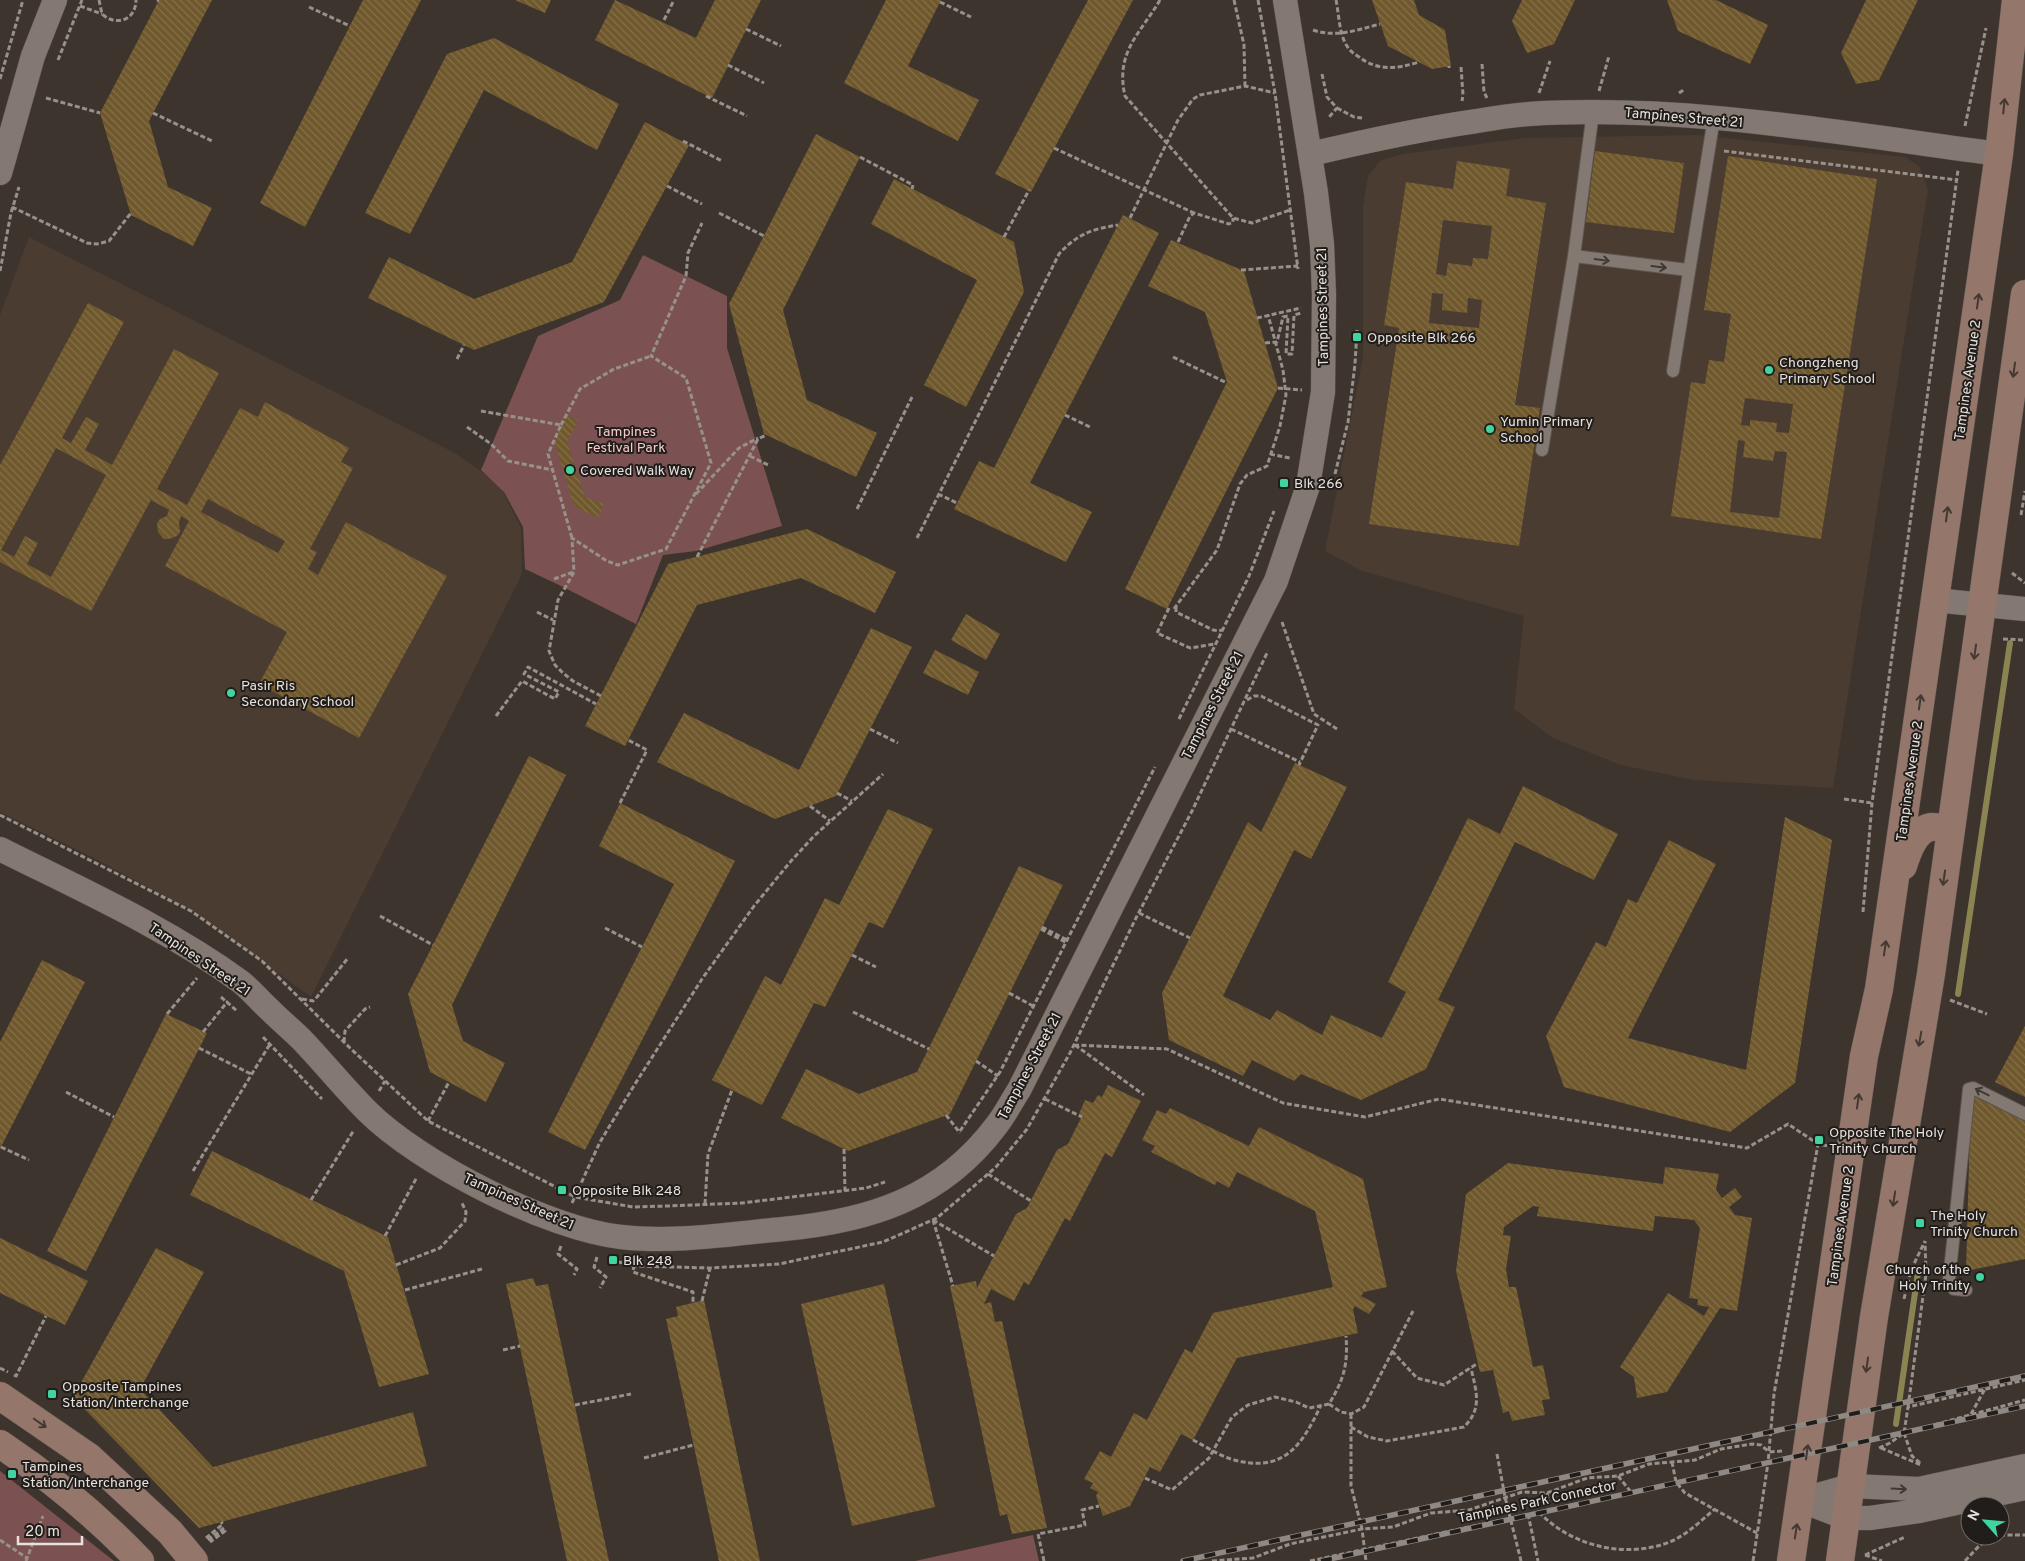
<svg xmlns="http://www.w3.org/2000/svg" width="2025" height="1561" viewBox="0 0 2025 1561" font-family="Overpass,sans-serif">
<defs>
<pattern id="building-back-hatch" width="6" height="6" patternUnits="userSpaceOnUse" patternTransform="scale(1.25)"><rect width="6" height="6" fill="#70582d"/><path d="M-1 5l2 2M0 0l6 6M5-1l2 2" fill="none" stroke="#84704b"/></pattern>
</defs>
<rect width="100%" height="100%" fill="#3d342e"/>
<path fill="#4b3c31" d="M1698,135L1905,157L1919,166L1928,189L1833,788L1694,780L1621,765L1553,738L1514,709L1524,616L1362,571L1325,551L1363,357V206L1368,176L1380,161L1402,154L1526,138Z
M29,237L455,453L499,484L521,528L522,574L311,997L194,912L92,857L0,812V315Z"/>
<path fill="#7c5152" d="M643,255L727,296V348L782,526L696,551L663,555L636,624L559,585L525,569L523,527L504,492L481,470L538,336L620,300Z
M0,1471L114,1561H0Z
M1033,1535L1039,1561H915Z"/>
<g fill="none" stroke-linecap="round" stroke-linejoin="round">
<path stroke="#8a8453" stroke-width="6" d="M1958,994L2010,643
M1896,1424L1918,1272"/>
</g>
<path fill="url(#building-back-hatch)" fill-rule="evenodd" d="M159,0H212L149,121L168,187L212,208L193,246L131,215L100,113Z
M363,0H421L305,227L260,203Z
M515,0H551L545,13Z
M615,0L696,38L715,0H761L712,98L595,40Z
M886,0H941L908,66L979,100L958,141L844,83Z
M1088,0H1133L1031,192L995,174Z
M1372,0H1414L1419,15L1445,30L1451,66L1432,69L1388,46Z
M1522,0H1575L1554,44L1527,53L1512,21Z
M1667,0H1716L1768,25L1750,64L1678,31Z
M1866,0H1918L1879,80L1856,84L1841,53Z
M494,38L619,104L597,150L484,90L410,234L365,213L447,54Z
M645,122L689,145L604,302L474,350L368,298L389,257L474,299L572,262Z
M816,134L860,157L783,310L807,400L877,433L856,477L764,434L729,304Z
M1595,151L1684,163L1674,233L1586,222Z
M1728,156L1877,179L1821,539L1671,516L1691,382L1705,384L1709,360L1724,362L1731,314L1704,310ZM1745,398L1793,404L1789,433L1776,432L1777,423L1750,420V426L1741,425ZM1738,440L1745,441L1743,457L1773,461L1775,451L1787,452L1779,518L1730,512Z
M1457,161L1510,169L1506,196L1546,203L1515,405L1540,408L1519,546L1369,524L1399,328L1384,325L1406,182L1453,189ZM1443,220L1492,226L1488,259L1473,258L1472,266L1448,263L1446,276L1436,274ZM1432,293L1443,294L1442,310L1467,313L1468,298L1482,300L1479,328L1429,323Z
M894,179L1014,242L1024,292L966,407L924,385L977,280L871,224Z
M1123,215L1159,233L1030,483L1092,512L1066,562L954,509L979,461L994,468Z
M1171,240L1244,271L1278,388L1167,609L1125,589L1227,382L1205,312L1148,286Z
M88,303L124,322L62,438L71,443L86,417L99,424L85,450L112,465L174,349L219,373L157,489L187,505L240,408L258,417L265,402L349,448L341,462L353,468L310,549L317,552L308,569L318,575L346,522L447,576L359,738L259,684L287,632L165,566L189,521L181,516L179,522L180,532L177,536L169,539H164L158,532L157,523L160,519L167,516L169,510L151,500L91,611L0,562V465ZM56,448L106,475L51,577L27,564L38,543L25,536L14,557L1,550ZM208,499L285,541L278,553L201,512Z
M566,415L578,420L567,442L585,497L604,504L598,518L574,506L554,440Z
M807,529L896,572L875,613L801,578L697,605L625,746L585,726L668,564Z
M966,614L1000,634L986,660L951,640Z
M871,628L912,647L836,796L775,819L657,762L684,713L799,770Z
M935,650L979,672L968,695L923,673Z
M529,756L566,775L452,1005L463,1041L505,1063L486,1102L430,1072L408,994Z
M1295,763L1347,787L1311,859L1294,850L1223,996L1270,1020L1277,1010L1322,1035L1331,1015L1382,1038L1406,992L1388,982L1468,818L1500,834L1523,786L1618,834L1594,880L1515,842L1438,1000L1455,1007L1426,1069L1361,1100L1301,1074L1294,1081L1252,1060L1243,1076L1169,1040L1162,993L1248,822L1261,832Z
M620,803L735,861L585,1150L548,1132L674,884L599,846Z
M888,809L933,829L883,928L869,922L825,1007L814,1003L762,1105L712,1080L765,976L781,985L825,898L839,905Z
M1785,817L1832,840L1795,1083L1730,1132L1564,1087L1546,1036L1596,942L1606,947L1628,899L1637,903L1669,840L1716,864L1628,1038L1746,1070Z
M1019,866L1063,885L950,1114L848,1151L781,1118L806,1069L859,1094L917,1072Z
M42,960L85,982L0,1149V1042Z
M166,1014L207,1033L86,1271L47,1251Z
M2025,1026V1097L1995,1082Z
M1108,1085L1141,1101L1112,1157L1105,1153L1070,1221L1065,1218L1029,1285L1024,1282L1014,1301L991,1289L984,1304L991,1302L995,1322L1002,1321L1047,1528L1012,1534L1007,1514L1000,1516L950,1286L976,1281L977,1288L1016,1214L1027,1208L1057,1150L1068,1144L1082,1116L1079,1114L1085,1100L1093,1103L1098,1095L1102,1097Z
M1971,1091L2025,1119V1259L1966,1271Z
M1170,1108L1249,1146L1259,1127L1363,1179L1387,1287L1364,1292L1361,1296L1376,1304L1369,1314L1355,1306L1353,1309L1358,1333L1237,1358L1193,1440L1181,1434L1160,1472L1150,1467L1130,1506L1103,1516L1096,1496L1098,1492L1090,1488L1093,1483L1084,1479L1100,1451L1111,1457L1134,1413L1147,1420L1185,1349L1192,1353L1213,1313L1333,1287L1315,1211L1237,1172L1229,1188L1217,1181L1215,1185L1151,1152L1155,1146L1142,1140L1157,1110L1166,1114Z
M212,1151L388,1237L429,1374L379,1387L344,1271L190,1195Z
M1508,1163L1663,1184L1665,1167L1719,1174L1716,1190L1722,1198L1735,1188L1742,1197L1729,1207L1735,1215L1752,1218L1737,1311L1720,1308L1667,1392L1637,1398L1634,1377L1620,1367L1668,1293L1704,1316L1709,1307L1697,1305L1698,1299L1689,1298L1700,1228L1694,1220L1655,1216L1653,1231L1537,1216L1539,1207L1533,1206L1504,1227L1503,1235L1511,1236L1506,1269L1509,1287H1516L1533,1367L1543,1365L1550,1399L1542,1400L1545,1415L1512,1421L1509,1411L1503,1413L1493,1370L1480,1372L1456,1271L1466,1194Z
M0,1238L88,1281L65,1325L0,1293Z
M156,1248L204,1272L140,1389L213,1467L413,1412L427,1466L199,1528L73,1397Z
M533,1278L536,1286L548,1284L609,1561H567L506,1284Z
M884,1284L935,1507L852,1526L801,1304Z
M704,1300L760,1561H719L666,1319L678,1316L676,1307Z"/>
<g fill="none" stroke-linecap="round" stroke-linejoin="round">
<g stroke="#5b534e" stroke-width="14">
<path id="service" d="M1574,256L1688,270
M1673,371L1714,118
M1542,450L1574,256L1593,112
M1966,1290L1954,1289L1949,1280L1969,1089L1973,1088L2025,1114"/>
</g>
<g stroke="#5b534e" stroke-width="25">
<path id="minor" d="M1311,154C1366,141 1421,129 1477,121C1494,118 1512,115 1529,114C1684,104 1846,134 1999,154
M0,173L33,56L55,0
M1934,600L2025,609
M0,849C82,890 167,928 241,982C252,991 261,1002 271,1011C281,1021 292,1030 302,1040C324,1063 344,1088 367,1111C419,1163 548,1229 621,1237C675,1243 730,1234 783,1229C870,1221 942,1198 996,1126C1005,1115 1011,1102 1019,1090L1276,581L1308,486L1323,392L1324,295L1322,244L1316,193L1285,0
M1800,1500L1846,1518H1870L1919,1511L2025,1488
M1800,1500L1850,1486L1919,1489L2025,1466"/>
</g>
<g stroke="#5b534e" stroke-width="29">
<path id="secondary" d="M1903,866C1907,853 1915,830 1931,827C1936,826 1945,829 1951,830
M0,1396L89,1457L170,1532L194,1561
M0,1444C51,1478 98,1517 140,1561
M1791,1561L1864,1056L1879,989L1999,154L2016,0
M1840,1561L1874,1317L1931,974L2025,294"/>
</g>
<path stroke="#98908b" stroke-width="3" stroke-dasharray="5 2.5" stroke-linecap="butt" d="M99,0L102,14C116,27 136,20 136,0
M157,0L159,1
M1160,0C1140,34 1115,52 1125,96L1233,218L1252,223L1290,210
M1234,0L1244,45L1245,86
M1258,0L1275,93L1298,269
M1336,0C1339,14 1339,34 1347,46C1350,51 1354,54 1359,57C1377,71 1397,69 1419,62
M940,2L971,17
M80,6L102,14
M309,7L350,26
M664,20L674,0
M746,29L781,46
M1313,30C1336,38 1357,30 1380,24
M58,60L82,0
M1482,64L1484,92L1487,98
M728,65L764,83
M1449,66V68
M1461,67L1463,95L1462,101
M1322,74L1327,97L1337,108L1329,117
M0,79L23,0
M1599,91L1609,56
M1539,93L1550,61
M1679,93L1685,89
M706,96L747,116
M46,98L100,113
M1337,108L1354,117L1362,118
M153,113L212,141
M1965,126L1986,28
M683,141L722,161
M1054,148L1194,213
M1724,151L1957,180
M860,157L913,185L912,189
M667,186L702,204
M12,207L87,243L97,244L109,241L131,213
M719,213L764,236
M1130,218L1178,120L1193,99L1200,95L1245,86L1275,93
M1004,237L1029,190
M1178,242L1190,216L1194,213L1229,224L1233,222V218
M1241,270L1298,266
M0,271L11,213L19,187
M1257,318L1301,308
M1265,343L1277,342L1283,317L1288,316L1286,354H1292L1294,315L1301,313
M1173,357L1227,383
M457,359L464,345
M1278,388L1302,390
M481,411L561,425L548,454L572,538
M1065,415L1090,427
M561,425L580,389L614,369L651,356
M467,427L491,444L508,461L552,470
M1270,454L1290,458
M750,456L770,466
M1335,474L1348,422L1355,364L1357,330
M696,494L739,448L758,438
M938,494L957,503
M857,509L912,397
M2021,515L2025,491
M917,538L1059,254C1077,234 1092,229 1118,225
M697,557L758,439L766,435
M2012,573L2025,583
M554,579L573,572
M1176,607V612L1213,630L1219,631L1222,630
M1169,608L1157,633L1190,648L1215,644
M1174,609L1217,550L1240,484L1247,475L1267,466L1280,426L1286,395L1283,370L1268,315
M537,612L553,620
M1282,622L1314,714L1337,729
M2003,639L2025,640
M601,696L573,681L563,673L555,665L549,651L558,600L574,572L572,538L607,561L618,565L666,549L711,463L686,378L651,356L686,276L688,253L702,223
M1247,700L1254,696H1261L1318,725L1299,765
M496,716L522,681L555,699L559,692L524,674L528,667L596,704
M1179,719L1249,576L1274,511
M870,729L898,743
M1231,729L1300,762
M837,793L852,801
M1844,799L1872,803
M620,803L647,750L628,740
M810,806L830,821
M0,815L191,911L262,961L350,1048L428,1121L575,1197L633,1207L667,1206L742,1203L866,1188L885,1182
M1863,912L1872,803L1958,170
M1139,913L1190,938
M380,916L433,945
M1042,927L1067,940
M605,928L642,947
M1041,929L1067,943
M852,955L876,967
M1009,993L1033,1006
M221,997L237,1011
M302,999L313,1001L317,997L348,958
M1950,1000L1987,1014
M853,1012L929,1049
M167,1014L197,978
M203,1032L228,1001
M263,1037L322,1099
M344,1042L345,1031L365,1009L370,1007
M1074,1045L1167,1049L1283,1103L1365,1117L1439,1099L1747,1148L1788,1124L1818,1144L1828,1146
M1075,1045L1144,1095
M199,1048L251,1074
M976,1061L998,1076
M379,1091L385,1081
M66,1092L114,1117
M1045,1099L1082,1117
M946,1115L960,1133
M428,1121L449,1082
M960,1131L1000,1072L1155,767
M1,1147L29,1160
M844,1149L845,1191
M193,1171L270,1044
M988,1174L1031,1201
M311,1200L354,1130
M572,1203L600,1142L635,1084L702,979L754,906L791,861L814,836L883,774
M705,1204L708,1154L732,1090
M933,1220L994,1256
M933,1220L953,1286
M385,1236L417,1177
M561,1246L558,1254L577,1269L574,1275
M597,1257L594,1267L606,1277L600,1288
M610,1260L636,1266L710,1268L779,1264L883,1242L937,1218L996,1167L1027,1129L1070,1053L1136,918L1192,811L1268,651
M396,1265L440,1248L465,1221L466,1212L462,1203
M634,1265L633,1272L693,1292V1303
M405,1290L482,1269
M1904,1299L1911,1270L1925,1241
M702,1301L710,1268
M503,1350L520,1346
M1392,1351L1417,1378L1444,1385L1478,1363
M0,1368L8,1372
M14,1375L16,1376L46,1316
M1329,1404L1341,1412L1351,1414L1364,1407L1413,1311
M575,1405L631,1394
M67,1407L73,1397
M1908,1407L1926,1274L1925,1241
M1351,1414V1486L1362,1529L1366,1561
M1971,1414L1985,1389
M1351,1427L1368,1437L1387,1441L1464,1427C1483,1408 1476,1391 1471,1368
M1193,1440C1205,1446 1218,1455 1231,1459C1282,1474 1301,1448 1321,1405
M1879,1448L1890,1443L1904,1433L1908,1407L2025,1380
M1881,1448L1921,1465
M1769,1451L1774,1394L1818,1144
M1497,1454L1505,1497L1521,1561
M644,1458L693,1445
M1672,1462L1676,1482L1685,1493L1757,1533
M1920,1463L1912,1456L1904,1433L2025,1400
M1618,1476L1631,1492
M1145,1478L1172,1490L1209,1458L1232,1417L1248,1405L1275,1397L1296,1402L1309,1408L1329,1404C1344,1379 1348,1365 1346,1336
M1547,1493L1550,1509
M1539,1512C1570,1545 1621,1558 1664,1544C1684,1538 1699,1522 1715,1509
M1528,1514L1538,1561
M2000,1535H2025
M206,1538L223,1524L221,1522
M0,1540L27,1558
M208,1540L224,1528L225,1531L210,1542
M1865,1555L1905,1537
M1865,1555L1882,1561
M26,1561L43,1516
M1044,1561L1038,1534L1085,1525L1082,1510L1099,1506
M1212,1561L1253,1558L1290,1544L1362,1529L1393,1527L1431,1513L1469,1510L1522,1492L1547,1493L1587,1478L1618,1476L1649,1464L1695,1460L1721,1449L1752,1444L1761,1445L1769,1452
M1310,1561L1768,1463L1769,1452L1782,1451
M1753,1561L1768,1463
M1965,1561L1979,1546L1993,1536"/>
<use href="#service" stroke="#847972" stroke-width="12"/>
<use href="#minor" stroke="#847972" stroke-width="24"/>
<use href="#secondary" stroke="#94766a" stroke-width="28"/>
<g stroke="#8f8883" stroke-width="5.5">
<path id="rail" d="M1183,1561L2025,1376
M1321,1561L2025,1406"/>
</g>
<use href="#rail" stroke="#211d1a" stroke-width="4" stroke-dasharray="11" stroke-linecap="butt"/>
</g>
<defs><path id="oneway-shaft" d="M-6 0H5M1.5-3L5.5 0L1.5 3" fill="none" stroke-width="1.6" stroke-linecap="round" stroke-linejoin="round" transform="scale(1.25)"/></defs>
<g stroke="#443832">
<use href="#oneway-shaft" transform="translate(2004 106) rotate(-84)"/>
<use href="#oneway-shaft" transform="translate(1978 301) rotate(-82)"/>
<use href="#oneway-shaft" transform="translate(2014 370) rotate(98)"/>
<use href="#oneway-shaft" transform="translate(1947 514) rotate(-82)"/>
<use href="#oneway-shaft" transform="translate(1975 652) rotate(98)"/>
<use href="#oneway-shaft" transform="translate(1920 702) rotate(-82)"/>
<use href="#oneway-shaft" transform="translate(1944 878) rotate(98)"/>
<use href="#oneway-shaft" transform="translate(1885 948) rotate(-82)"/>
<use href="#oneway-shaft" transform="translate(1920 1039) rotate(100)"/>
<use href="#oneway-shaft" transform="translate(1858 1101) rotate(-82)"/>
<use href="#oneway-shaft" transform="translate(1894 1199) rotate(99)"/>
<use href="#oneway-shaft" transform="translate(1867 1365) rotate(98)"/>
<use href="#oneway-shaft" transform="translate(40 1423) rotate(35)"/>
<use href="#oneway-shaft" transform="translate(1807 1452) rotate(-82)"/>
<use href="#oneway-shaft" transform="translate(1796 1531) rotate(-81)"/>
</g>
<g stroke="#3f3934">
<use href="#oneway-shaft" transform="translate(1602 260) rotate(8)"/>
<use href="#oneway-shaft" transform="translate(1659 267) rotate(7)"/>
<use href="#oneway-shaft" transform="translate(1982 1092) rotate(-153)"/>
<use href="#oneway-shaft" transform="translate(1899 1489) rotate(3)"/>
</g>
<g fill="#42d4a0" stroke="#211d1a" stroke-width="2">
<rect x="1352" y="332" width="10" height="10" rx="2.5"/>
<circle cx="1769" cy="370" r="5"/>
<circle cx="1490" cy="429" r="5"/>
<circle cx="570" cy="470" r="5"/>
<rect x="1279" y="478" width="10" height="10" rx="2.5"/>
<circle cx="231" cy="693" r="5"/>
<rect x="1814" y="1135" width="10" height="10" rx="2.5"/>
<rect x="557" y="1185" width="10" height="10" rx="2.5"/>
<rect x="1915" y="1218" width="10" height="10" rx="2.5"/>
<rect x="608" y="1255" width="10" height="10" rx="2.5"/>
<circle cx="1980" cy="1277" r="5"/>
<rect x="47" y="1389" width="10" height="10" rx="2.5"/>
<rect x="7" y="1469" width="10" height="10" rx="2.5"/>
</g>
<g text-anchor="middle" stroke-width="4" stroke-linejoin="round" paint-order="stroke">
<g font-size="14" fill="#e8e2de" stroke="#211d1a">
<text transform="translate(1684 117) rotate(5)" y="5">Tampines Street 21</text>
<text transform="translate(1322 307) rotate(-91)" y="5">Tampines Street 21</text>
<text transform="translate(1967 380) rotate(-82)" y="5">Tampines Avenue 2</text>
<text transform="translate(1212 705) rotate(-63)" y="5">Tampines Street 21</text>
<text transform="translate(1909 781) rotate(-82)" y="5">Tampines Avenue 2</text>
<text transform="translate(200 959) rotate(34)" y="5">Tampines Street 21</text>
<text transform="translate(1029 1066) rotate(-62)" y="5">Tampines Street 21</text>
<text transform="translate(519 1201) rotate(24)" y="5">Tampines Street 21</text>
<text transform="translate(1840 1226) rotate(-82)" y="5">Tampines Avenue 2</text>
<text transform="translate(1537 1501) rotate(-12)" y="5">Tampines Park Connector</text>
</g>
<g font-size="14" fill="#e8e2de" stroke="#211d1a" text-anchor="start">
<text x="1367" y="342">Opposite Blk 266</text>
<text x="1779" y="367">Chongzheng<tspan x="1779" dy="16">Primary School</tspan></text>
<text x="1500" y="426">Yumin Primary<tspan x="1500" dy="16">School</tspan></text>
<text x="580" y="475">Covered Walk Way</text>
<text x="1294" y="488">Blk 266</text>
<text x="241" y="690">Pasir Ris<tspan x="241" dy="16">Secondary School</tspan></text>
<text x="1829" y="1137">Opposite The Holy<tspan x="1829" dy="16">Trinity Church</tspan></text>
<text x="572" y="1195">Opposite Blk 248</text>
<text x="1930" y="1220">The Holy<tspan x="1930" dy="16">Trinity Church</tspan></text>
<text x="623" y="1265">Blk 248</text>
<text x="1970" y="1274" text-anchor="end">Church of the<tspan x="1970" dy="16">Holy Trinity</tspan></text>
<text x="62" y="1391">Opposite Tampines<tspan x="62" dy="16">Station/Interchange</tspan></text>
<text x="22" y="1471">Tampines<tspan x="22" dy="16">Station/Interchange</tspan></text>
</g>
<g font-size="14" fill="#fbc8c9" stroke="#211d1a">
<text x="626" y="436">Tampines<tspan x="626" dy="16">Festival Park</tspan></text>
</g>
</g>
<g transform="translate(1985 1521) rotate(297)"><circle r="24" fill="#211d1a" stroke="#716c68"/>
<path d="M0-4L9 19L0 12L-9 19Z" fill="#42d4a0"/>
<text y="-8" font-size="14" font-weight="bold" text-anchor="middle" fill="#e8e2de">N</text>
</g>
<path d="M18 1536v8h64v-8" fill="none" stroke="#e8e2de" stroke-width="2.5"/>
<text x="25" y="1536" font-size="15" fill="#e8e2de" stroke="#211d1a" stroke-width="4" paint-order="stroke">20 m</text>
</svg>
